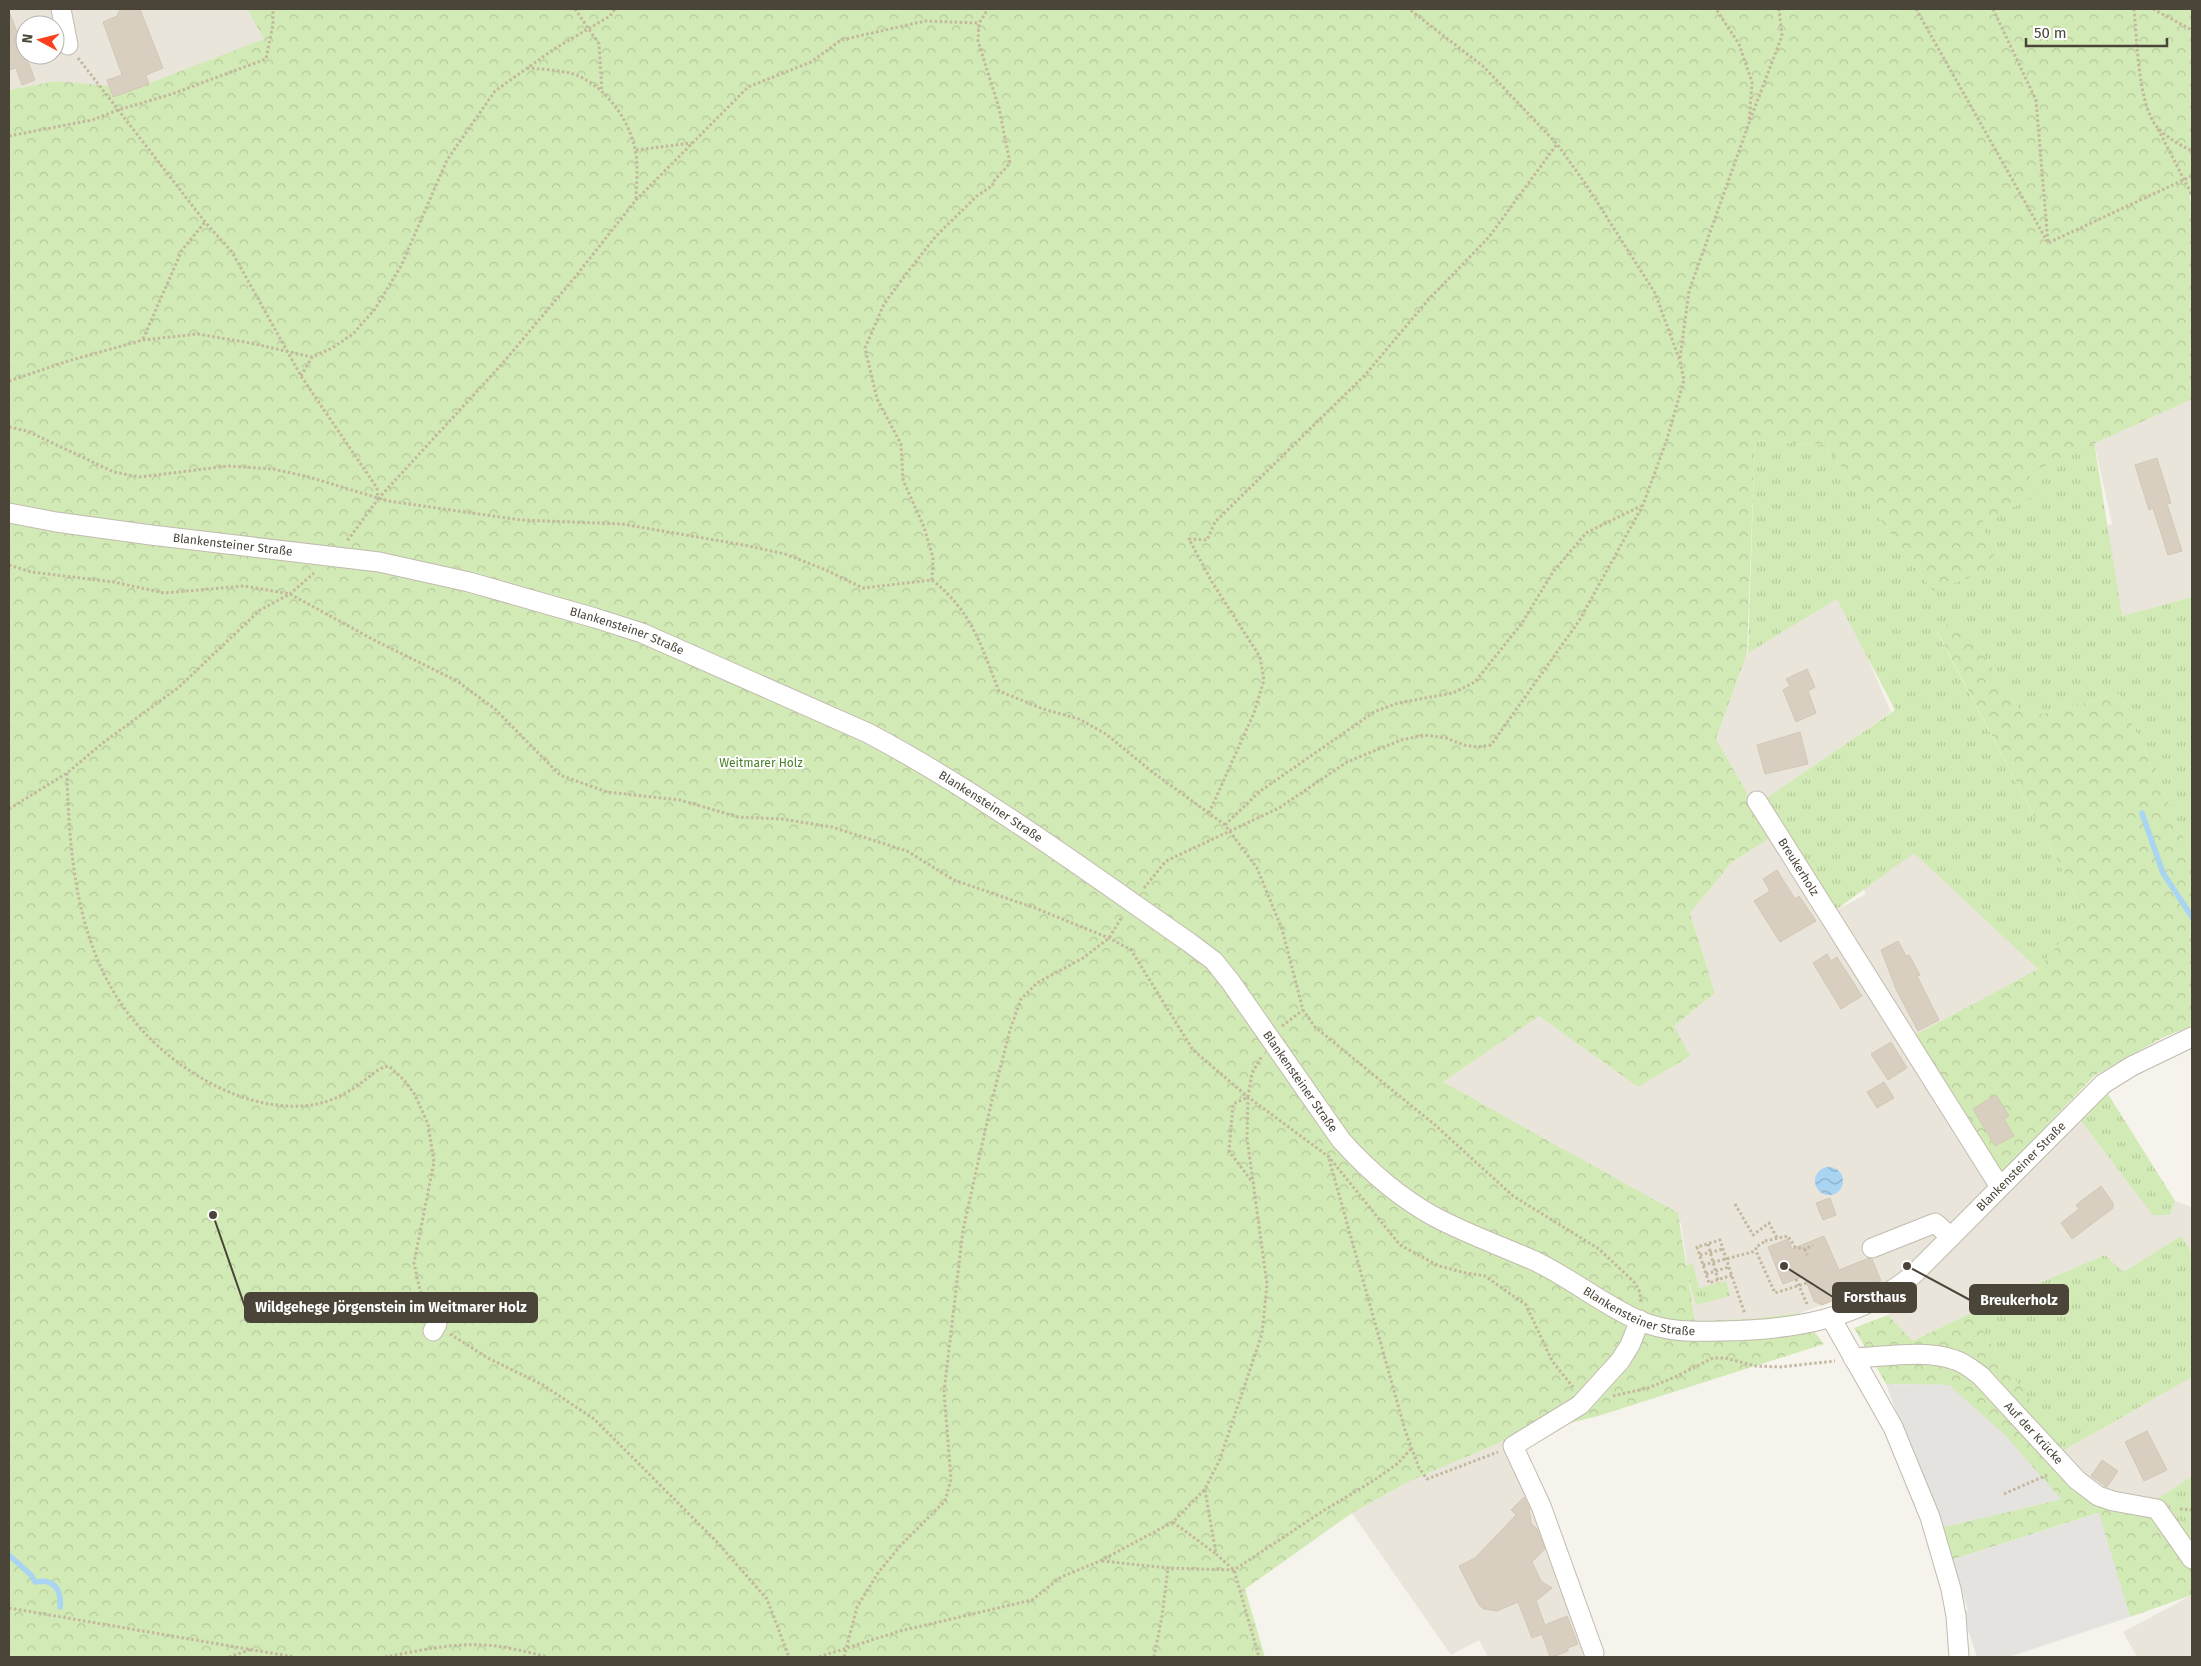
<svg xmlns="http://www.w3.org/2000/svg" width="2201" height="1666" viewBox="0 0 2201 1666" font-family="'Fira Sans',sans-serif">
<defs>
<pattern id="grass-tufts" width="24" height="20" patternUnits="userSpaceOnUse" patternTransform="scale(1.25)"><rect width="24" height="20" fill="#d2eab5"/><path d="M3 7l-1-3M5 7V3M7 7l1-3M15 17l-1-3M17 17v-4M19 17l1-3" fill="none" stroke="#b6ca9c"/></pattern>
<pattern id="forest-crowns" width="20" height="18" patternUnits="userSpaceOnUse" patternTransform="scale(1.25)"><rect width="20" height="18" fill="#d2eab5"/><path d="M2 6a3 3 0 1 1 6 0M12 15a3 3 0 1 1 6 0" fill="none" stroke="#b6ca9c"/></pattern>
<pattern id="water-waves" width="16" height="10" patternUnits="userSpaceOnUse" patternTransform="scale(1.25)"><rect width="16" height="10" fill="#a9d4f2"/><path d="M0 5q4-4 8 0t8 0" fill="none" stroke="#8caec5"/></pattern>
</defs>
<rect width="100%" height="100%" fill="#f6f3ec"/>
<path fill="#eae5da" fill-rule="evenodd" d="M9,9H247L265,39L113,97L56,81L9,90ZM25,25H55V55H25Z
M2192,399V597L2122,616L2100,529L2112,524L2094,442Z
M1837,599L1849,615L1891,712L1762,802L1833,912L1866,894L1842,851L1938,843L2038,969L1911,1037L2001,1174L1894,1279L1800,1313L1750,1319L1695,1321L1681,1223L1443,1082L1539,1016L1638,1087L1674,1026L1715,993L1690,913L1732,862L1772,837L1716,739L1747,653Z
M2081,1121L2153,1214L2170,1215L2175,1201L2192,1207V1253L2181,1236L2123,1272L1973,1312L1913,1341L1888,1315L1934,1262L2006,1184Z
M2192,1377V1476L2157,1499L2129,1498L2101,1493L2085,1480L2063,1451Z
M1513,1437L1522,1449L1603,1647L1582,1657H1488L1479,1640L1451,1655L1352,1513L1410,1481Z
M2192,1595V1657H2137L2123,1632Z"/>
<path fill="url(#grass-tufts)" d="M1755,440L1825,445L1933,591L1982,522L2035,496L2029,473L2094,442L2122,616L2192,597V856L2119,694L2025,718L1959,617L1937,632L2085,913L2038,969L1914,853L1833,912L1761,802L1895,710L1837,599L1748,653Z
M2108,1094L2175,1201L2170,1215H2153L2081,1121Z
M2181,1236L2192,1253V1377L2063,1451L1987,1338L1973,1312L2105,1255L2123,1272Z
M1693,1264L1699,1288L1726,1281L1730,1296L1696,1305L1685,1266Z
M2192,1476V1553L2129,1498L2157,1499Z"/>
<path fill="url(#forest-crowns)" d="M247,9H2192V195L2189,197L2192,203V399L2029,473L2036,496L1982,522L1998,567L1933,591L1825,445L1755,440L1747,653L1716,739L1772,837L1732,862L1690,913L1715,993L1674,1026L1690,1056L1638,1087L1539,1016L1443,1082L1678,1213L1695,1321L1750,1319L1800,1313L1824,1344L1598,1416L1513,1437L1410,1481L1352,1513L1245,1589L1265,1657H9V90L56,81L109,86L113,97L264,39Z
M1959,617L2025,718L2119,694L2192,856V1026L2162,1038L2094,1076L2001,1174L1911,1037L2038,969L2085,913L1937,631Z
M1973,1312L1987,1338L2085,1480L2101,1493L2129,1498L2192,1553V1595L2130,1617L2098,1513L1951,1560L1940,1528L2061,1499L1949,1385L1886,1384L1854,1328L1888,1315L1913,1341Z"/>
<path fill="#e5e3e0" d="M1886,1384L1949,1385L2005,1435L2061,1499L1940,1528Z
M2099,1513L2130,1617L2008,1657H1977L1962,1612L1968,1610L1951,1560Z"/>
<path fill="url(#water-waves)" d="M1815 1181a14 14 0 1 1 28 0a14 14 0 1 1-28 0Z"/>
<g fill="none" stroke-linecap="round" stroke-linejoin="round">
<path stroke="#a9d4f2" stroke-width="5.5" d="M2142,813L2163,873L2192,917
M9,1555L31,1575L35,1582C53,1578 62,1589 60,1607"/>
</g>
<path fill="#d8cfc1" stroke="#d3c7b4" d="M120,9H140L163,68L146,75L149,84L113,97L107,80L122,75L103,22L117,16Z
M9,11L35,80L22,85L16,68L9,70Z
M2157,458L2171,503L2167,504L2182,551L2168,555L2153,508L2149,510L2135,465Z
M1807,669L1815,687L1808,691L1816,713L1796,722L1783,690L1790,686L1786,679Z
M1800,732L1808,764L1765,774L1757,745Z
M1777,870L1795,899L1799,896L1816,921L1780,942L1754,901L1770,891L1763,879Z
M1898,941L1906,956L1909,955L1920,975L1917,976L1939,1020L1918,1031L1896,989L1881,950Z
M1827,954L1831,961L1837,957L1862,996L1841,1009L1813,963Z
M1891,1042L1907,1068L1888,1080L1871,1054Z
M1884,1082L1894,1098L1877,1108L1867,1092Z
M1996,1095L2009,1116L2004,1119L2014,1136L1995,1146L1973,1109Z
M2101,1186L2113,1203V1208L2072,1239L2061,1223L2079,1209L2076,1205Z
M1830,1198L1836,1215L1823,1220L1816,1203Z
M1824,1236L1839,1270L1869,1258L1872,1259L1881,1281L1822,1305L1814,1301L1804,1276L1783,1284L1768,1247L1788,1239L1792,1249Z
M2147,1431L2167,1470L2144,1481L2125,1442Z
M2102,1460L2118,1471L2107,1487L2091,1476Z
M1524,1497L1529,1507L1531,1523L1537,1529L1545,1549L1532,1562L1541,1581L1552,1588L1536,1601L1545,1625L1567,1616L1578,1644L1568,1648V1651L1553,1657H1550L1542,1634L1532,1638L1518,1602L1497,1611L1484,1609L1479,1605L1459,1566L1475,1558L1516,1515L1511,1510Z"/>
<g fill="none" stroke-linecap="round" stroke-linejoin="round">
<g stroke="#c2bbae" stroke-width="21">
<g id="minor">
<path d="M61,9L68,45"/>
<path id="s1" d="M9,513L56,522L151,535L379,562L469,582L595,618L642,633L868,733C981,793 1085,870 1190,943L1214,961L1230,981L1341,1140C1367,1169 1400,1198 1435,1217C1467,1234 1501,1246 1535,1261C1571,1278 1603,1305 1640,1321C1666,1332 1694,1332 1722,1331C1791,1330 1859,1320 1914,1274L2103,1084L2132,1066L2192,1037"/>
<path id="s2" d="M1757,801L2000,1187"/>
<path d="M1872,1248L1935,1223L1951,1237"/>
<path d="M1831,1318L1893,1427L1930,1517L1951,1589L1956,1616L1959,1657"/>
<path d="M433,1331L437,1324"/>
<path id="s3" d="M1853,1358C1884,1357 1926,1349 1955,1360C1965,1363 1973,1370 1981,1376L2077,1480L2098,1496L2113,1501L2157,1509L2192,1559"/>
<path d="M1594,1653L1541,1506L1513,1446L1580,1405L1620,1361L1630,1345L1640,1320"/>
</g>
</g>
<path stroke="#c4b79f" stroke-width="3" stroke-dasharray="2.5 2.5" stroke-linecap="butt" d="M575,9L599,44L602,92
M1916,9L2047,241
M1993,9L2036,100L2048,243L2192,176
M2134,9C2137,38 2138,105 2157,127C2166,137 2180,145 2192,151
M2153,9L2192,30
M78,58L205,222L232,252L301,376L377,488L378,499L347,541
M527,68C541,69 556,70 570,73C602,82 629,118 635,149C639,165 636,184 636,200
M1750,120L1782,36L1779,9
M2158,129L2192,195
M9,136L92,120L118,110L172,94L266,59L273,24V9
M636,150L692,143
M143,339L182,250L205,222
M1680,358L1689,291L1749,123L1752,82L1739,44L1716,9
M301,376L312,357
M9,381L68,361L143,340L198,334L250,343L312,357L332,348L353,334L375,309L401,266L447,160L495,91L554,49L610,16L615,9
M9,427L27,431L114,472L140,477L228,466L273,469L309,477L388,501L521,520L622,524L744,545L785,554L826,570L863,588L932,580C972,611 981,646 999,691L1043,709L1079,719L1106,734L1151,771L1225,825L1257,868L1282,929L1303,1010L1315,1027L1435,1125L1513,1196L1599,1249L1634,1282L1640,1292L1641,1302
M378,499L502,364L575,277L636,200L748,87L811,62L841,40L925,21L979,23
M9,565L31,572L114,582L164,593L244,586L290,594L374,640L457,681L495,709L560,775L607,792L680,800L738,817L782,819L832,827L907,851L954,880L1035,908L1109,938L1131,950L1193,1050L1248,1097L1329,1157L1400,1245L1439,1266L1466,1273L1485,1276L1526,1305L1552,1361L1573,1387
M932,580L933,558L924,527L903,480L901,444L877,399L865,348L884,304L906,274L936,236L977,196L993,185L992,183L1010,163L999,108L978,41L979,23L988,9
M67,773C70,895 86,1007 198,1076C229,1095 265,1108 302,1106C324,1105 343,1096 361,1083C371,1076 377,1068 389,1066L404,1080L415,1095L428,1124L434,1162L414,1263L420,1290L429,1308
M9,809L67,773L104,742L179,687L260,610L290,594L314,573
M1209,813L1254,713L1264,680L1260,657L1212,582L1189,539L1207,540L1215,522L1365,375L1429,299L1489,237L1557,144
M1225,825L1259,792L1374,712L1398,703L1453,693L1475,682L1522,623L1553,572L1586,533L1641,506
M1144,888L1166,861L1279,808L1347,762L1401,740L1424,735L1446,738L1464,745L1477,747L1491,745L1579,621L1643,505L1667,439L1684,380L1680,361L1655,293L1585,183L1557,144L1484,67L1409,9
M1282,1026L1303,1010
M1329,1159L1405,1430L1419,1468L1427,1479L1498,1452
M1254,1184L1229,1151L1233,1104L1248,1097L1252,1073L1262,1056
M1735,1204L1753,1235L1769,1223L1777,1238
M1765,1241L1788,1236L1795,1247L1805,1249L1813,1245
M1764,1242L1756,1247V1251L1775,1293L1807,1283
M1708,1244L1718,1280
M1805,1249L1807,1255
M1700,1255L1723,1249
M1703,1265L1756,1251
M1706,1274L1729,1267
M1732,1275L1709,1283L1697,1247L1720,1240C1728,1264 1736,1289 1745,1314
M1796,1279L1807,1304
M450,1334L488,1358L543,1385L594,1419L716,1541L767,1599L789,1657
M1613,1396L1648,1388L1675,1377L1713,1358H1725L1756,1366L1780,1367L1835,1361
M1205,1490L1216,1554L1234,1570L1259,1657
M2004,1494L2047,1475
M2180,1509L2192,1510
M1173,1522L1216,1554
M1102,1561L1168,1568L1234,1570L1323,1511L1373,1481L1397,1464L1411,1449
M9,1608L294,1657
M229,1657L252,1649
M385,1657C418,1651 451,1643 484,1645C506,1646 527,1652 548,1657
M819,1657L900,1631L1032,1600L1061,1577L1100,1561L1173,1522L1205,1489L1220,1459L1262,1334L1267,1284L1247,1138L1248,1098
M844,1657L857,1607L878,1573L900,1546L945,1501L951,1479L944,1392L963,1230L992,1100L1010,1030L1021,999L1037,983L1083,958L1109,938L1122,917
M1154,1657L1162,1616L1168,1568"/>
<use href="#minor" stroke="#fff" stroke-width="19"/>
</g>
<g text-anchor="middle" stroke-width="4" stroke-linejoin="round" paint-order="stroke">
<g font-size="12" fill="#4b4439" stroke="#fff">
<text dy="4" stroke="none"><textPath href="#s1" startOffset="226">Blankensteiner Straße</textPath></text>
<text dy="4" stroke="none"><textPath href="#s1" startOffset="631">Blankensteiner Straße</textPath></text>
<text dy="4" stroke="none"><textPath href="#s1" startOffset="1036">Blankensteiner Straße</textPath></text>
<text dy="4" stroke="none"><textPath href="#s2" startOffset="78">Breukerholz</textPath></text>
<text dy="4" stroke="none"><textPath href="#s1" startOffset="1456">Blankensteiner Straße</textPath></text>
<text dy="4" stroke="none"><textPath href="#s1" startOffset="2319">Blankensteiner Straße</textPath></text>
<text dy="4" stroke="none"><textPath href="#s1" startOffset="1876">Blankensteiner Straße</textPath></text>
<text dy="4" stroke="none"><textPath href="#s3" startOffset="211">Auf der Krücke</textPath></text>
</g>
<g font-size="12" fill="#4a7f2a" stroke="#fff">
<text x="761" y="767">Weitmarer Holz</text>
</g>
</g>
<path fill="none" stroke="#4b4439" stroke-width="2" d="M1784 1266L1833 1297M1907 1266L1970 1300M213 1215L245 1307"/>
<g fill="#4b4439" stroke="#fff" stroke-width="2">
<circle cx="1784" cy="1266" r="5"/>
<circle cx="1907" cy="1266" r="5"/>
<circle cx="213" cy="1215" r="5"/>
</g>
<g fill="#4b4439" stroke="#4b4439" stroke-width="2">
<rect x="1833" y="1283" width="83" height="29" rx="5"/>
<rect x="1970" y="1285" width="98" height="29" rx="5"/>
<rect x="245" y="1293" width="292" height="29" rx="5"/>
</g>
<g font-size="14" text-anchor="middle" font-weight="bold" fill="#fff">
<text x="1875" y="1302">Forsthaus</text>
<text x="2019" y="1305">Breukerholz</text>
<text x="391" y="1312">Wildgehege Jörgenstein im Weitmarer Holz</text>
</g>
<rect width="2201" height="1666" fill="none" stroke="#4b4439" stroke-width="20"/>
<g transform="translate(40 40) rotate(277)"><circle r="24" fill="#ffffff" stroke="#b7b4b0"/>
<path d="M0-4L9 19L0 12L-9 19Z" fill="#fc3f1d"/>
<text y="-8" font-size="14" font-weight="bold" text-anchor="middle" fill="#4b4439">N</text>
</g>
<path d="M2026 38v8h141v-8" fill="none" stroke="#4b4439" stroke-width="2.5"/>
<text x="2034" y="38" font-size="15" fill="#4b4439" stroke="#ffffff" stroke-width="4" paint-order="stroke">50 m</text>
</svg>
